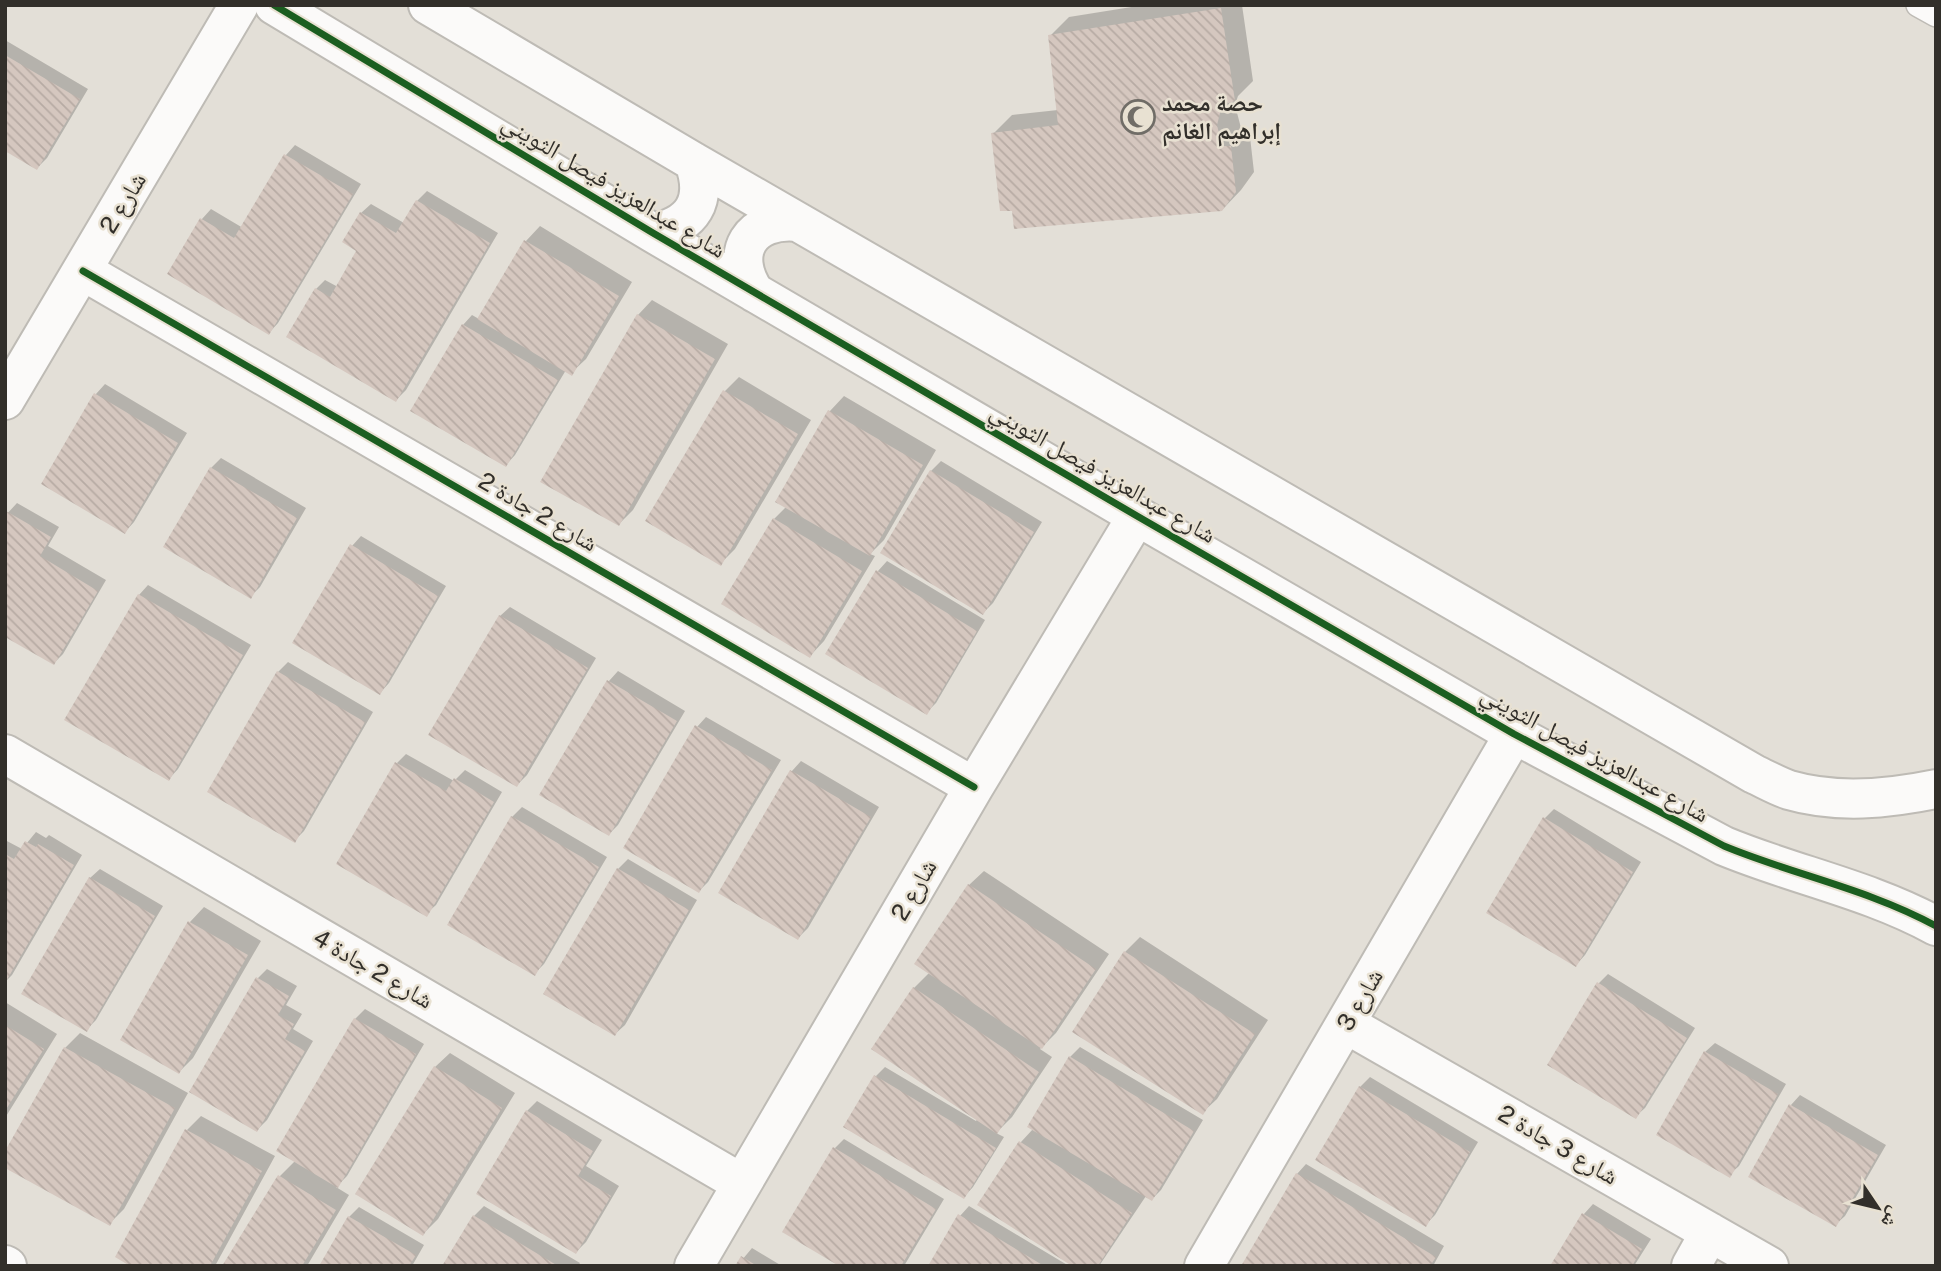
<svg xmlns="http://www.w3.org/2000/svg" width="1941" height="1271" viewBox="0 0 1941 1271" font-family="'Public Sans','Noto Naskh Arabic',sans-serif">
<defs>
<pattern id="building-back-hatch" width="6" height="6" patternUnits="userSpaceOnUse" patternTransform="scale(1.75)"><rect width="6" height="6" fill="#d5c7bf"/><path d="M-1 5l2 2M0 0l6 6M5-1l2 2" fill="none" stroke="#b7aba4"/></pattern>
</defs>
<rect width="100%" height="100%" fill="#e3dfd7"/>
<path fill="#0003" d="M1144,5H1242L1253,81L1238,96L1235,105L1241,128H1249L1254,172L1241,190L1222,210L993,134L1012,115L1058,110L1050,36L1069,17Z
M5,40L88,89L47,158L37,168L5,149Z
M295,145L361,184L278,323L269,333L169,273L202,219L211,209L243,228L286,155Z
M427,191L498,233L406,390L396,400L316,289L325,280L338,287L359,250L361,213L371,204L404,223L417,201Z
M540,226L632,282L586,359L571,373L566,370L515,455L506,465L463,325L472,315L479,319L526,241Z
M652,300L728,344L633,510L619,524L638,315Z
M739,377L811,420L735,549L721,563L725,391Z
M105,384L187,433L134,522L125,532L43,483L96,394Z
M844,396L936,450L884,540L870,554L875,556L824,641L810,656L774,519L787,506L778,501L830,411Z
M221,458L306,508L260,587L250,597L211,468Z
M941,461L1042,522L993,603L983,613L882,552L931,471Z
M17,503L59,527L48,546L106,580L63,654L54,663L5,635V516Z
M361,536L446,586L389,683L380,693L352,546Z
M887,561L985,620L936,703L926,713L828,653L878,571Z
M148,585L251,645L178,769L169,779L139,595Z
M510,607L596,658L527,775L517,785L500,616Z
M288,662L373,712L304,831L294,841L278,672Z
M618,671L685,711L618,825L609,834L542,795L609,681Z
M706,717L781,760L708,882L699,891L697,727Z
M406,754L454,781L465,770L502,792L436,905L426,914L397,763Z
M801,761L879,807L808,928L798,938L720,892L792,771Z
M522,807L607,857L544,964L534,974L512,817Z
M1554,809L1641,862L1585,955L1576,965L1544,819Z
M36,832L46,838L49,835L82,855L12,975L5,982V840L22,849Z
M628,859L697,900L625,1025L615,1034L618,869Z
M100,869L163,906L96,1020L86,1030L90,878Z
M984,871L1109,954L1056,1033L1040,1049L1052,1057L1012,1117L996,1133L1004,1137L973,1187L964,1197L876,1076L885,1067L976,1121L978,1118L914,988L930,972L917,963L969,885Z
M204,907L261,941L193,1058L179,1072L122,1040L190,922Z
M1140,937L1268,1020L1217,1099L1202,1113L1074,1031L1125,952Z
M267,969L297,986L286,1005L302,1014L293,1029L313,1041L267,1120L257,1130V979Z
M1608,974L1695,1028L1645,1108L1635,1117L1598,984Z
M5,1002L57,1034L5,1118Z
M365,1009L424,1044L347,1176L336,1187L349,1195L307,1266H224L280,1176L295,1161L355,1019Z
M80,1033L188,1093L124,1209L109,1224L5,1155L65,1048Z
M1715,1043L1786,1084L1739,1166L1729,1175L1705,1052Z
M1080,1047L1203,1120L1161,1190L1152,1199L1146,1196L1099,1266H1070L1071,1263L980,1204L1021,1142L1033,1129L1070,1057Z
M450,1053L515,1093L438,1219L423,1234L435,1067Z
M1370,1077L1478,1142L1435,1215L1425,1225L1360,1087Z
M1800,1095L1886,1145L1845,1216L1835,1225L1791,1105Z
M537,1101L602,1140L586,1166L619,1186L586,1242L576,1252L478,1193L527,1111Z
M201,1116L275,1156L215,1266H134L117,1257L187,1130Z
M844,1139L944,1199L904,1266H843L835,1148Z
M1306,1164L1444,1246L1433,1266H1243L1297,1174Z
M1593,1204L1651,1239L1634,1266H1552L1584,1214Z
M484,1206L580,1263L578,1266H444L474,1216Z
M969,1206L1069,1266H930L960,1216Z
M359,1207L424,1245L412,1266H321L349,1217Z
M752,1248L782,1266H737Z"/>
<path fill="url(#building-back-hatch)" d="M1221,8L1235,101L1222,105L1217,125L1222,146H1231L1236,192L1222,211L1014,229L1012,211H1000L991,133L1058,125L1048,35Z
M5,55L80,99L37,170L5,151Z
M284,154L353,194L269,335L167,274L200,218L234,238Z
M416,200L490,243L396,402L286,337L315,288L330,297L356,251L342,242L360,212L396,233Z
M524,240L619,296L572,376L477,319Z
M637,314L715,359L619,526L540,482Z
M462,324L558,380L506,467L410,411Z
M723,390L798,434L721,566L645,521Z
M94,393L178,443L125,534L41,484Z
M828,410L923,465L870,556L775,502Z
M210,467L297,518L251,599L163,547Z
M930,470L1034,532L983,615L880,553Z
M6,511L51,537L40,556L98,591L54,665L5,637Z
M773,518L862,571L810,658L721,604Z
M350,544L438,596L380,695L292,643Z
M876,570L977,631L927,715L825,654Z
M138,594L243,655L169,781L64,720Z
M499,615L588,668L517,787L428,735Z
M277,671L365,722L295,843L207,792Z
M607,680L677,721L609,836L539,795Z
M695,725L772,770L699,893L623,848Z
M395,762L446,791L454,778L494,802L427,917L336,864Z
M790,770L871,817L798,940L718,893Z
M511,816L599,867L535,976L447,925Z
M1543,817L1633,872L1576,967L1486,913Z
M25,841L36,847L38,844L74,865L5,983V854L14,859Z
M617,868L689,910L615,1036L543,994Z
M89,877L155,916L87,1032L21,994Z
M968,884L1096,969L1042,1049L914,964Z
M188,921L248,955L179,1074L120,1040Z
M1124,951L1255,1034L1203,1115L1072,1032Z
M256,977L289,996L278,1015L294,1024L285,1039L305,1051L257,1132L189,1092Z
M1597,982L1687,1038L1636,1119L1547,1065Z
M913,987L1039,1072L997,1134L871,1049Z
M354,1018L416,1054L338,1188L276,1151Z
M5,1025L44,1049L5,1111Z
M64,1047L175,1108L110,1226L5,1168V1151Z
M1704,1051L1778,1094L1730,1178L1656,1135Z
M1069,1056L1194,1131L1152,1201L1027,1127Z
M434,1066L502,1108L423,1236L355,1194Z
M874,1075L996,1148L964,1199L843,1127Z
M1359,1086L1470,1152L1426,1227L1315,1160Z
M1789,1104L1878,1155L1836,1227L1748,1177Z
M526,1110L593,1151L578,1176L611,1196L576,1254L476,1194Z
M185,1129L262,1171L210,1266H130L115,1257Z
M1019,1141L1132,1213L1098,1266H1072L977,1205Z
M833,1147L936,1209L901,1266H839L782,1232Z
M1296,1173L1436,1257L1430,1266H1241Z
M278,1175L336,1210L302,1266H222Z
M1582,1213L1642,1249L1632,1266H1550Z
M958,1214L1044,1266H928Z
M473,1215L558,1266H442Z
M348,1216L416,1255L409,1266H319Z
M741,1256L757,1266H735Z"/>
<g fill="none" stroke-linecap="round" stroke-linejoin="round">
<g stroke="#bebbb5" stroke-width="26">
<path id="lane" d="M1918,5L1936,15"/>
</g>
<g stroke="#bebbb5" stroke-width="42">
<path id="street" d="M83,271L974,787
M5,400L239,5
M5,754L741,1183
M1346,1024L1769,1266
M5,1265L7,1266
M694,1266L974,787L1137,516
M1204,1266L1514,734
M1691,1266L1710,1232"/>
</g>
<g stroke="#bebbb5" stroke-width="42">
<path id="secondary" d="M274,5L653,233L1137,516L1514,734L1724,846C1794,875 1868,889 1936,926
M428,5L694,162L1754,774C1765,779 1777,786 1789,790C1837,804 1888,799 1936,789
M653,233C693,225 708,201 694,162
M755,293C728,253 750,217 798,222"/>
</g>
<use href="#lane" stroke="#fbfaf9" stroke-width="23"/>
<use href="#street" stroke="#fbfaf9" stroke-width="38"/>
<use href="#secondary" stroke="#fbfaf9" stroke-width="38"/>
<g stroke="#e8e1d2" stroke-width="11">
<path id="cycleway" d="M274,5L653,233L1137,516L1514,734L1724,846C1794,875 1868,889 1936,926
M83,271L974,787"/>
</g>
<use href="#cycleway" stroke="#1b5e20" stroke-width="7"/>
</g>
<defs>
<g id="mosque-ring" transform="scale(1.75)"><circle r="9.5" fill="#e8e1d2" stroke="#706d67" stroke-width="1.5"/><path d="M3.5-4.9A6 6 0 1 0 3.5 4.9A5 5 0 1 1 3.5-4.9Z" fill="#706d67"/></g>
</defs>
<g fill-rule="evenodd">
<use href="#mosque-ring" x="1138" y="117"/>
</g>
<g text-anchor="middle" stroke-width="5" stroke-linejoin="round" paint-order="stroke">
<g font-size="24" font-weight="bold" fill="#322f2a" stroke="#e8e1d2" text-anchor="start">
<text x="1162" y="111">حصة محمد<tspan x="1162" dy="28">إبراهيم الغانم</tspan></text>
</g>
<g font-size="24" fill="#322f2a" stroke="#e8e1d2">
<text transform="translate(614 186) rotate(31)" y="8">شارع عبدالعزيز فيصل الثويني</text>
<text transform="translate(123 203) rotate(-59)" y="8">شارع 2</text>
<text transform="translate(1103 473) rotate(30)" y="8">شارع عبدالعزيز فيصل الثويني</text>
<text transform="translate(538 512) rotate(30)" y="8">شارع 2 جادة 2</text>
<text transform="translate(1595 754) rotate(29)" y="8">شارع عبدالعزيز فيصل الثويني</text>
<text transform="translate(914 890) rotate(-60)" y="8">شارع 2</text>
<text transform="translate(373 969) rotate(30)" y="8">شارع 2 جادة 4</text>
<text transform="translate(1360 1000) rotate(-60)" y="8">شارع 3</text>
<text transform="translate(1558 1145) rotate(30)" y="8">شارع 3 جادة 2</text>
</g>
</g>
<rect width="1941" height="1271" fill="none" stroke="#322f2a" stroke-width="14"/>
<g transform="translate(1878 1208) rotate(125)" stroke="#e8e1d2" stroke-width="5" paint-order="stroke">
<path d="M0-5L12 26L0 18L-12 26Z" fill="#322f2a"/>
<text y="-10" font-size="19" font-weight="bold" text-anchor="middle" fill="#322f2a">ش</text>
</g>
</svg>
